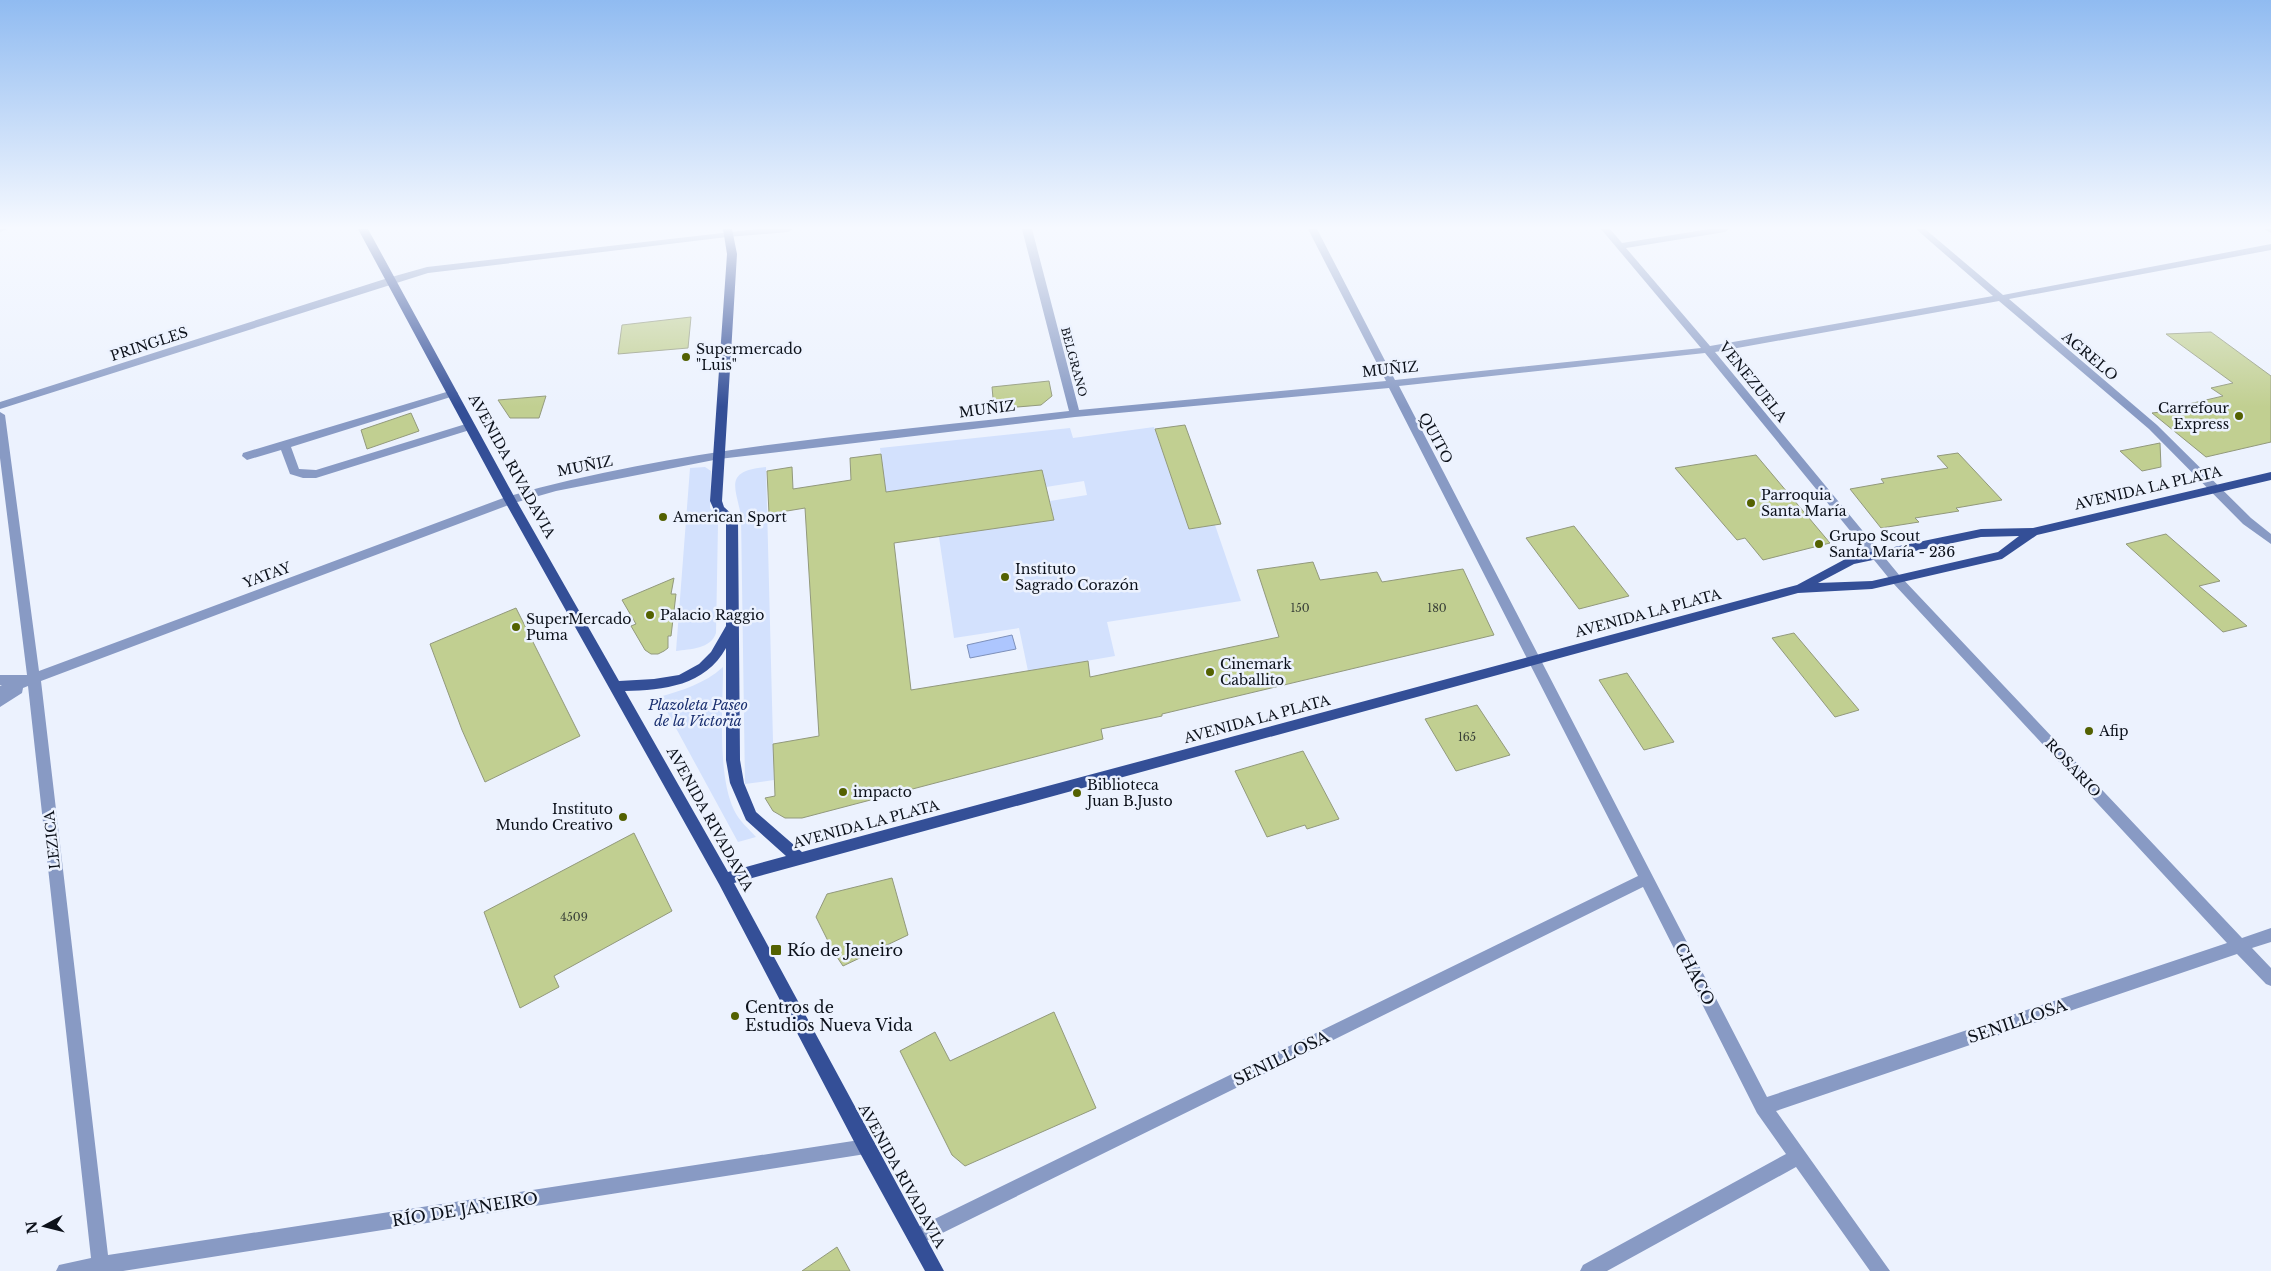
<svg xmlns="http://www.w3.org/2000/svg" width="2271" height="1271" viewBox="0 0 2271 1271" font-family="'Libre Baskerville',serif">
<rect width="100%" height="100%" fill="#ecf2fe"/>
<path fill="#d3e1fd" d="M1154,427L1189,529L1215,525L1241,601L1107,622L1115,656L1028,671L1019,628L954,638L939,537L1054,520L1050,501L1087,495L1084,481L1046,487L1042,470L871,494L884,480L880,448L1070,428L1073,438Z
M705,467L711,471L710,508L717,517L718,524L716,633C711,649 690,649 676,651L690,468Z
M766,467L774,780L745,784L741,516C736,487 723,471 766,467Z
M723,667C723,708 717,774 734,810C739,821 749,829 756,837L738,842L659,697C683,690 704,684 723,667Z"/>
<path fill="#adc6fe" stroke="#7d90ba" d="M1012,635L1016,649L970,658L967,645Z"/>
<path fill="#c1cf91" stroke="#92997c" d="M691,317L688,348L618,354L622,325Z
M2211,332L2271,376V442L2206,457L2152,413L2194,408L2189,404L2223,396L2211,388L2233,383L2166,334Z
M1049,381L1052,396L1041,405L994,409L992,387Z
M546,396L539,418H510L498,400Z
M411,413L419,431L367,449L361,430Z
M1185,425L1221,524L1189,529L1155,429Z
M2160,443L2161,467L2142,471L2120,451Z
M1958,453L2002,500L1956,508L1959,511L1915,518L1919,522L1881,528L1850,489L1884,483L1881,479L1948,468L1937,456Z
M881,454L886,492L1042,470L1054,520L894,543L911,690L1088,661L1090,677L1279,637L1257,570L1313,562L1320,580L1377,572L1382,582L1463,569L1494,635L1162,714V716L1101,729L1103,739L802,818H785L773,811L765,798L775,796L773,744L819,736L805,508L769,514L767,471L792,467L793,489L851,480L850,458Z
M1756,455L1830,543L1763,560L1745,538L1737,540L1675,468Z
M1574,526L1629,596L1579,609L1526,538Z
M2166,534L2220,581L2199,586L2247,626L2223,632L2126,544Z
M674,578L671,594H676L671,636H668V648L664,651L658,654H651L645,650L631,626L636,624L622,600Z
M516,608L580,736L485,782L462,730L430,644Z
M1794,633L1859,710L1835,717L1772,638Z
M1627,673L1674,742L1644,750L1599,680Z
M1477,705L1510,755L1456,771L1425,719Z
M1303,751L1339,819L1307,829L1305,825L1267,837L1235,771Z
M634,833L672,911L554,976L559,987L520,1008L484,912Z
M892,878L908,935L843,966L833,951L816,917L827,894Z
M1054,1012L1096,1108L965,1166L952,1155L900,1051L935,1032L950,1061Z
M837,1247L850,1271H802Z"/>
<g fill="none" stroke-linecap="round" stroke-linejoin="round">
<path fill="#889ac4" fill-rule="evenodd" d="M0,229H7L0,232Z
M757,229H793L788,232L727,237L428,273L0,409V402L388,278L427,267Z
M1022,229H1032L1079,410L1386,381L1308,229H1317L1395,380L1701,348L1601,229H1610L1622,243L1710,229H1729L1725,232L1626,248L1710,346L1993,296L1916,229H1925L2003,295L2271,244V250L2009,299L2157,425L2251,518L2271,534V544L2243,524L2149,429L1999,301L1715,352L1900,576L2242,938L2271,928V942L2252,948L2271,968V986L2266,984L2237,954L1776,1111L1890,1271H1870L1796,1167L1607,1271H1580L1583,1265L1786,1154L1757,1113L1643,887L916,1246L910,1243L907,1237L910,1231L1638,876L1389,388L1075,417L719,459L556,491L514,503L41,681L108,1255L866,1139L872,1141L874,1147L872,1153L123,1271H56L59,1265L91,1258L28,686L23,688L22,693L0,707V686L2,685H0V675H27L0,458V412L5,415L39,671L506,497C688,445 881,433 1069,411ZM1705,353L1892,582L2227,943L1767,1097L1399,386Z
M2264,229H2271V233Z
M453,390L458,393L457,395L291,447L299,469L316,470L469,423L473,425L474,427L473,429L316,478H303L290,474L281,450L247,460L242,456L243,453Z"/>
<path fill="#344f97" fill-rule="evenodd" d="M358,229H368L516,500L619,681L654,679L679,675L699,664L711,652L726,626V521L715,512L710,501L727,254L723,229H732L737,254L722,501L724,507L738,520L740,760L744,783L756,812L802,852L1797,585L1851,556L1981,529L2033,528L2271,472V480L2037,535L2002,559L1872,589L1798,593L734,883L944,1271H925L860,1153L719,884L504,500ZM2019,536L1998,552L1872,581L1818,583L1854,564L1981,537ZM726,648V760L730,783L746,820L786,856L728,872L625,691C664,690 705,686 726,648Z"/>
</g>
<linearGradient id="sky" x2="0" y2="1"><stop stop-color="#90bbf1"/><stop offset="0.56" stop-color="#f6f9ff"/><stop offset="1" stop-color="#f6f9ff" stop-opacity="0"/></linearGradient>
<rect width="2271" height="407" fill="url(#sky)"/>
<g fill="#536101" stroke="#ecf2fe" stroke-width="2">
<circle cx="686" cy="357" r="5"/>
<circle cx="2239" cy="416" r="5"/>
<circle cx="1751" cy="503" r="5"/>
<circle cx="663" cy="517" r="5"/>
<circle cx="1819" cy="544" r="5"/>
<circle cx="1005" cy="577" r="5"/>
<circle cx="650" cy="615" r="5"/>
<circle cx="516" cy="627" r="5"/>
<circle cx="1210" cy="672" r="5"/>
<circle cx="2089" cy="731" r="5"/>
<circle cx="843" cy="792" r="5"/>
<circle cx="1077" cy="793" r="5"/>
<circle cx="623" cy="817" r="5"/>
<rect x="770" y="944" width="12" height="12" rx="2.5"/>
<circle cx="735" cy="1016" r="5"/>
</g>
<g text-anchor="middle" stroke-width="5" stroke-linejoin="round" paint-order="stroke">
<g font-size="11" fill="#0c111a" stroke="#ecf2fe">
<text transform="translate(1074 362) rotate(75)" y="4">BELGRANO</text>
</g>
<g font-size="11" fill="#394038">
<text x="1300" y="612">150</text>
<text x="1437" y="612">180</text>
<text x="1467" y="741">165</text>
<text x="574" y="921">4509</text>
</g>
<g font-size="14" fill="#0c111a" stroke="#ecf2fe">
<text transform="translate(149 344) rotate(-18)" y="5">PRINGLES</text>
<text transform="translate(2090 356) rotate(40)" y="5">AGRELO</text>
<text transform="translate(1390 369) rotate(-6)" y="5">MUÑIZ</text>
<text transform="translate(1753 382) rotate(51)" y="5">VENEZUELA</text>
<text transform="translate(987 409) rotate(-7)" y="5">MUÑIZ</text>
<text transform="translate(1436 438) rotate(62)" y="5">QUITO</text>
<text transform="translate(512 466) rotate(61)" y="5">AVENIDA RIVADAVIA</text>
<text transform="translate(585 466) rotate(-11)" y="5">MUÑIZ</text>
<text transform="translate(2148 488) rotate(-13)" y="5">AVENIDA LA PLATA</text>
<text transform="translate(267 575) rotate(-20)" y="5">YATAY</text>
<text transform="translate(1648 613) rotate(-15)" y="5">AVENIDA LA PLATA</text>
<text transform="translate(1257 719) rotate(-15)" y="5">AVENIDA LA PLATA</text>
<text transform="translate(2073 768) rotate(47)" y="5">ROSARIO</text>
<text transform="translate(710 819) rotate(61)" y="5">AVENIDA RIVADAVIA</text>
<text transform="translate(866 824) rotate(-15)" y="5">AVENIDA LA PLATA</text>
<text transform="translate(52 840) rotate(-96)" y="5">LEZICA</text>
<text transform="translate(902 1176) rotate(61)" y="5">AVENIDA RIVADAVIA</text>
</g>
<g font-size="14" fill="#0c111a" stroke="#ecf2fe" text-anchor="start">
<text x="696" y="354">Supermercado<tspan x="696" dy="16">"Luis"</tspan></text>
<text x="2229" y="413" text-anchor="end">Carrefour<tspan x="2229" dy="16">Express</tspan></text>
<text x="1761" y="500">Parroquia<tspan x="1761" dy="16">Santa María</tspan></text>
<text x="673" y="522">American Sport</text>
<text x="1829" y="541">Grupo Scout<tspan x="1829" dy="16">Santa María - 236</tspan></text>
<text x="1015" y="574">Instituto<tspan x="1015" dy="16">Sagrado Corazón</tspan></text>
<text x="660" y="620">Palacio Raggio</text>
<text x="526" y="624">SuperMercado<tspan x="526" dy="16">Puma</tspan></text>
<text x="1220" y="669">Cinemark<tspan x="1220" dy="16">Caballito</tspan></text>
<text x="2099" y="736">Afip</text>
<text x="1087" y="790">Biblioteca<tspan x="1087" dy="16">Juan B.Justo</tspan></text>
<text x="853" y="797">impacto</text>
<text x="613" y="814" text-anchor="end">Instituto<tspan x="613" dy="16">Mundo Creativo</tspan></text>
</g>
<g font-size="14" font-style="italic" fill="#1b3070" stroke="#ecf2fe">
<text x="698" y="710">Plazoleta Paseo<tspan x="698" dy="16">de la Victoria</tspan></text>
</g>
<g font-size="16" fill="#0c111a" stroke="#ecf2fe" text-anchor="start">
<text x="787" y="956">Río de Janeiro</text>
<text x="745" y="1013">Centros de<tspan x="745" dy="18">Estudios Nueva Vida</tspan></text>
</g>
<g font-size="16" fill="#0c111a" stroke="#ecf2fe">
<text transform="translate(1695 974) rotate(63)" y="6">CHACO</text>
<text transform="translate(2017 1021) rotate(-19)" y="6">SENILLOSA</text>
<text transform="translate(1281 1058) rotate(-26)" y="6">SENILLOSA</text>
<text transform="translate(465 1209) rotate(-9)" y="6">RÍO DE JANEIRO</text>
</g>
</g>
<g transform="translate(45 1226) rotate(263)" stroke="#ecf2fe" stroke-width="4" paint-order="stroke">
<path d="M0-4L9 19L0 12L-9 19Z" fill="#0c111a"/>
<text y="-8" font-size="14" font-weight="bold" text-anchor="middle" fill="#0c111a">N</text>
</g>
</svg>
